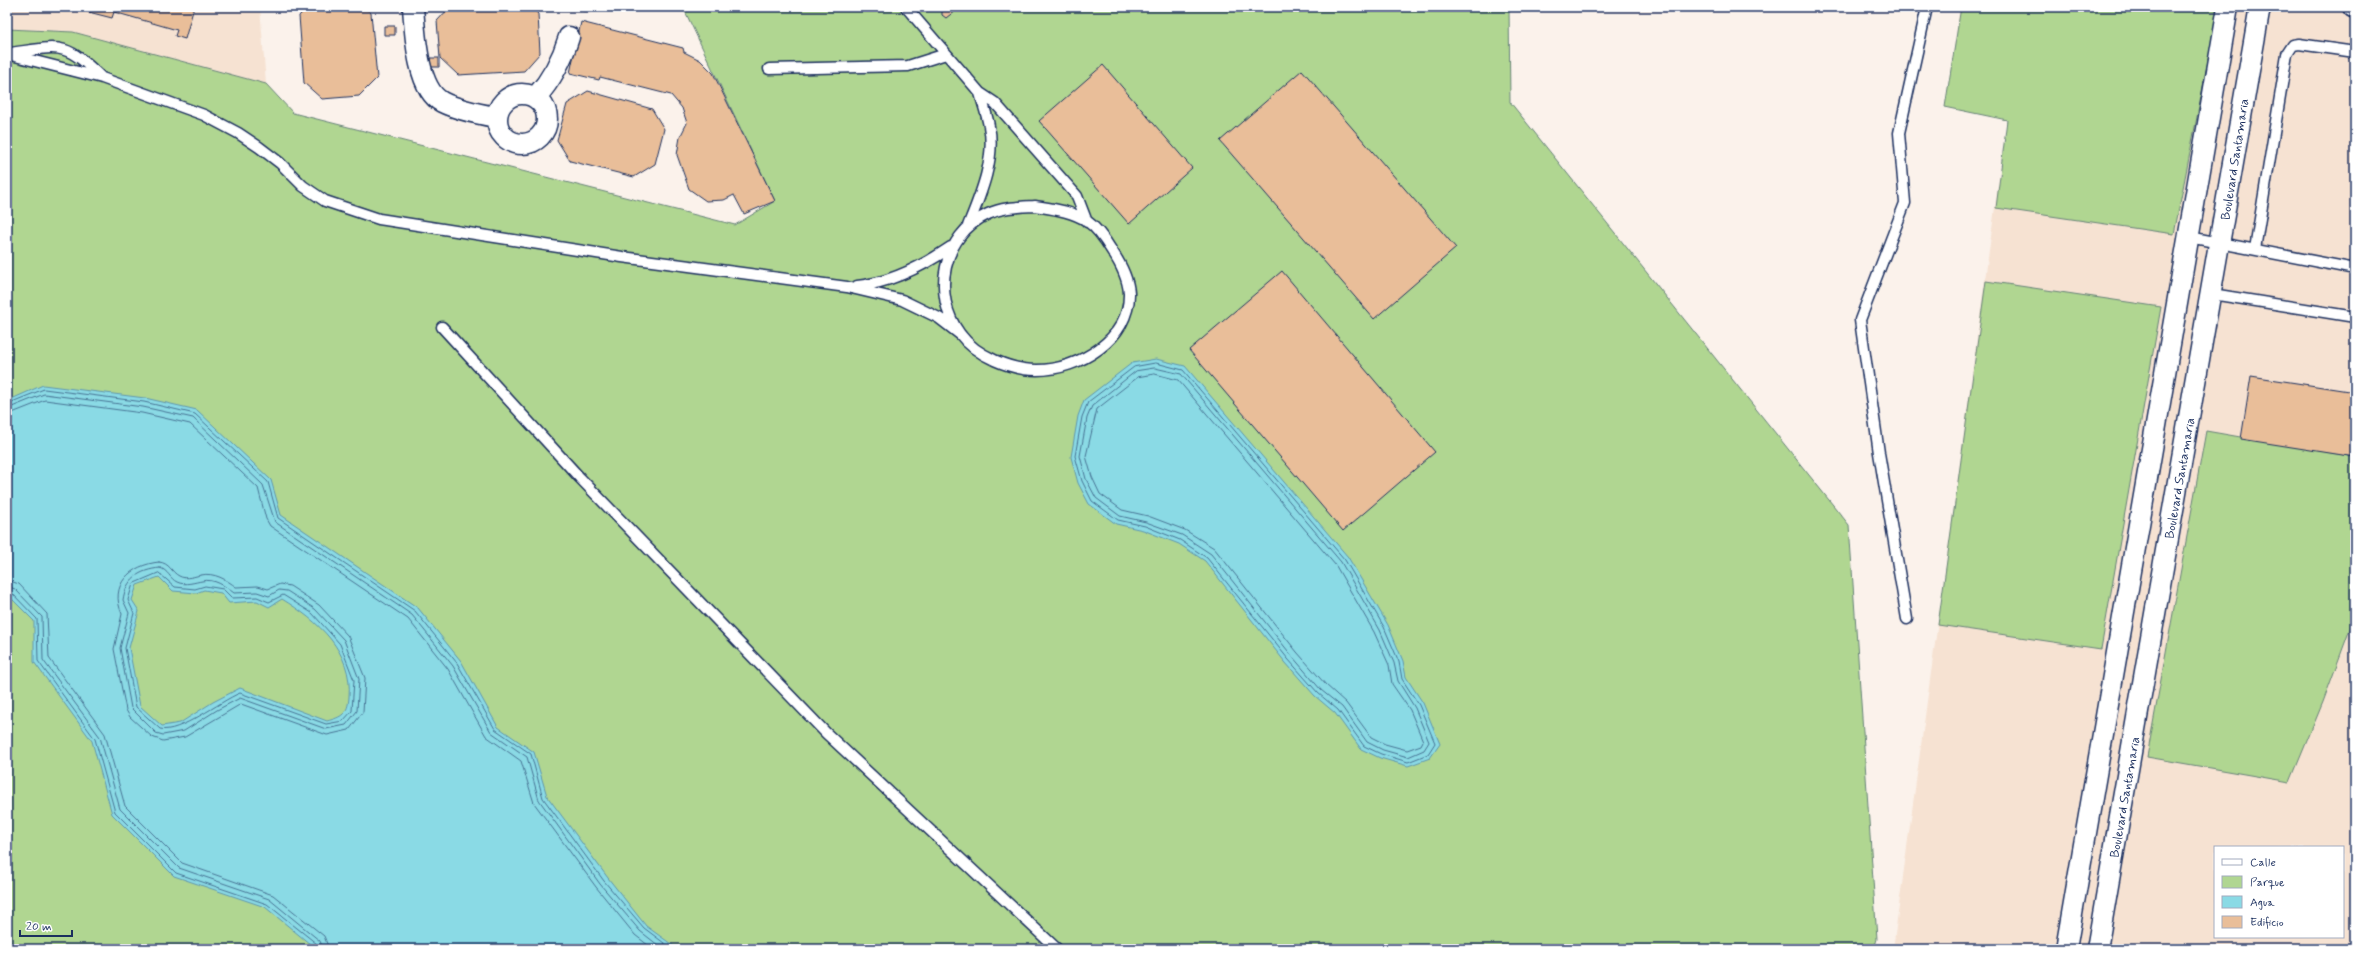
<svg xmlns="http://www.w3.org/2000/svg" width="2362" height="956" viewBox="0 0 2362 956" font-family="Mynerve,sans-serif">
<rect width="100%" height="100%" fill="#fbf2eb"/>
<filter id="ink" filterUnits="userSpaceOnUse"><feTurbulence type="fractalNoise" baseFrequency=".025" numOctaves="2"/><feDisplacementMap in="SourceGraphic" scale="8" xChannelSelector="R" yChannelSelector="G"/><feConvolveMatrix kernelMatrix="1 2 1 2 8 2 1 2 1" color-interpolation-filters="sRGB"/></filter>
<g filter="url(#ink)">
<path fill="#f6e2d2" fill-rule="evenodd" d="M7,7H260L266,84L73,32L7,29Z
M1960,7H2355V949H1893L2007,120L1945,107ZM2215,847H2343V937H2215Z"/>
<path fill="#b0d691" stroke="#668278" d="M683,7H1509L1510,102L1849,525L1877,939L1874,949H7V29L73,32L266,84L293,113L735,225L775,201Z
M1961,7H2202L2218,10L2174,234L1996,208L2007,120L1945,107Z
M1986,281L2161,307L2101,649L1938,625Z
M2206,431L2355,457V621H2353L2323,702L2290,782L2147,757Z"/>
<path fill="#8adae5" stroke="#5e96af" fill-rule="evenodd" d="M1156,359L1185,366L1348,557L1388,625L1403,661L1406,677L1423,703L1440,744L1430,758L1408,766L1380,758L1361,749L1335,713L1315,696L1285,662L1205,561L1179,544L1143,530L1116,524L1089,504L1078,483L1071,457L1078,416L1084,400L1132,363Z
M43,385L145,398L197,410L271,480L281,515L418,608L461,661L498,727L534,752L547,796L608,878L646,926L678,949H316L265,907L174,876L112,814L92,741L34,662V621L7,594V401ZM159,577L173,591L196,593L204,590L221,593L229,603L257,601L269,607L282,599C318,621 353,651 349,697C348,714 342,717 327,721L240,688L213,702L180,723L162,726L140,706L129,648L139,611L132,600L137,585Z"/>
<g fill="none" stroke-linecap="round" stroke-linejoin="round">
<path stroke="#477394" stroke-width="1" d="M1156,363L1183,370L1345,560L1384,627L1399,662L1402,679L1419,705L1435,743L1428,754L1408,762L1381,754L1364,746L1338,710L1318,693L1288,659L1207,558L1180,540L1145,526L1118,520L1092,501L1082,481L1075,456L1082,417L1088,402L1134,367Z
M1155,368L1181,374L1341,562L1380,630L1394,663L1398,681L1415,708L1429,742L1424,750L1408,757L1383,750L1367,742L1342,707L1321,690L1292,656L1211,554L1182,535L1146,522L1120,516L1096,498L1086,479L1080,456L1087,418L1092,406L1136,371Z
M1155,374L1178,380L1336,566L1374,632L1389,665L1392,684L1410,710L1423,741L1421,745L1407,750L1385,744L1371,737L1346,703L1326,685L1297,652L1214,548L1185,530L1148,516L1122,510L1100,494L1092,477L1086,456L1097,409L1138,377Z
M7,404L44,389L144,402L195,414L268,482L278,518L415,611L457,663L495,729L531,754L543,798L604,881L644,928L672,949
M7,409L44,394L143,407L193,418L263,485L275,522L412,615L453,666L491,732L527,757L539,800L600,884L640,931L663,949
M7,415L45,400L142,413L190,424L258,488L266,519L270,526L408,619L448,669L486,736L521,761L534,803L596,887L635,935L653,949
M159,562C170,563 171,572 179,576C186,580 195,576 201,575C214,572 227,580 236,587L258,586L268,589L280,584L290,586L319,605L348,636L365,678L363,712L349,730L327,735L241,704L185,737L163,741L152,737L130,717L126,710L114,649L122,614C109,585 130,565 159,562Z
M160,568C168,570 170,579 177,582C185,586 195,582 202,581C214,578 225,586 234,593L257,592L269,596L279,590L287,591L315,609L344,640L359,679L357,711L346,725L326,729L240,698L217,710L184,731L163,735L156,733L131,708L120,648L129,613L123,600C126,579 139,570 160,568Z
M159,573L175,587L195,589L205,586L223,589L232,598L257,597L269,602L283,595L312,613L340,644L354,680L352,711L343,721L326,724L240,693C220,701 179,734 160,729L136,707L125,648L134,613L128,600L133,584Z
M7,580L19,584L47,614L49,658L105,734L125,806L182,863L273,895L324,936L329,949
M7,586L15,589L42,617L43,660L100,737L120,809L179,868L269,899L320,941L323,949
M7,591L11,592L37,619L38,661L95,739L115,812L176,873L267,904L317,944L318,949"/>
</g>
<path fill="#e9be99" stroke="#1b2f5e" d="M69,7H194L185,39L175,36L177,30L114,12L112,18Z
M307,7H365L371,13L377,78L359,96L322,99L304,83L299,16Z
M450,7H531L538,14L540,53L524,71L458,75L440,58L437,21Z
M579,7H623L621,9L584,11Z
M942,7H960L946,18L942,15Z
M581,22L683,48L684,52L700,60L713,73L775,201L744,214L734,195L724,200L706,201L689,189L677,155L680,137L687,123L682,108L671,95L600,77L599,80L570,73Z
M384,26H395V35H384Z
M430,58H439V67H431Z
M1103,65L1192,168L1129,224L1039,121Z
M1302,70L1456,248L1374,319L1220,141Z
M588,91L652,109L664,129L655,164L634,177L570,161L557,140L567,104Z
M1282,271L1435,452L1343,531L1189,350Z
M2251,376L2355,392V457L2241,439Z"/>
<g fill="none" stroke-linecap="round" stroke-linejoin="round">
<g stroke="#1b2f5e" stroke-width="13">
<path id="service" d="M906,7L980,93L995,103L1077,196L1087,222
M11,53C61,46 64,41 102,78
M7,54L102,78L204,115L238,133L259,147L280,163L303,186L325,201L379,219L622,257L847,287L902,300L939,318L961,335
M769,69L908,66L946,54
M1035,206C1053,209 1072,211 1087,221C1097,228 1106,241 1112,251C1120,263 1128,278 1129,293C1130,339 1079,370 1037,370C1011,370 976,356 960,334C931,295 942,235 988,214C1003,207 1019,207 1035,206Z
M968,226C980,196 996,159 989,126C987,115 983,104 980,93
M2189,237L2355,269
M2255,249L2287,54L2293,45L2299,44L2355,52
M857,286C891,283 923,266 951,247
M2212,294L2355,317
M442,327L580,478L826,733L1057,949
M1907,619L1879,453L1860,320L1905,203L1899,133L1927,7"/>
</g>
<g stroke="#1b2f5e" stroke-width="23">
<path id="minor" d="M413,7C415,32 417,89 442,102C458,110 479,114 496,117
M2353,7H2355
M497 119a25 25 0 1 1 50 0a25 25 0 1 1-50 0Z
M536,97C552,79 562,60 569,37
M2066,949L2228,7
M2097,949L2260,7"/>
</g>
<use href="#service" stroke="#fff" stroke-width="10"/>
<use href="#minor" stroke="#fff" stroke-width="20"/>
</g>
</g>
<g text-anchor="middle" stroke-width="3" stroke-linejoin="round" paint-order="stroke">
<g font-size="13" fill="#1b2f5e" stroke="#fff">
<text transform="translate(2234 159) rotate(-81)" y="5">Boulevard Santamaria</text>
<text transform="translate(2179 478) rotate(-80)" y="5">Boulevard Santamaria</text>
<text transform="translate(2124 797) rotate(-80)" y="5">Boulevard Santamaria</text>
</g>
</g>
<rect width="2362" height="956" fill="none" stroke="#fff" stroke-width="24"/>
<rect x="12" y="12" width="2338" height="932" fill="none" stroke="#1b2f5e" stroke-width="1.5" filter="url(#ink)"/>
<rect x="2214" y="846" width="130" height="92" fill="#ffffff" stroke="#a4acbf"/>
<rect x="2222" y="859" width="20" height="6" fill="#ffffff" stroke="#a4acbf"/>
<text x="2250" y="866" font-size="12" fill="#1b2f5e">Calle</text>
<rect x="2222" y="876" width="20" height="12" fill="#b0d691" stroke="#a4acbf"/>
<text x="2250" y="886" font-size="12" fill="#1b2f5e">Parque</text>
<rect x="2222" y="896" width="20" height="12" fill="#8adae5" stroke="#a4acbf"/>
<text x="2250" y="906" font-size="12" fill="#1b2f5e">Agua</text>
<rect x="2222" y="916" width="20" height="12" fill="#e9be99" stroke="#a4acbf"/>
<text x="2250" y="926" font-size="12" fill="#1b2f5e">Edificio</text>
<path d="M20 930v6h52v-6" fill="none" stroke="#1b2f5e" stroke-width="2"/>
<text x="26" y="930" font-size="12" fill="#1b2f5e" stroke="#ffffff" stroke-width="3" paint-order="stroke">20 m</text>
</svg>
